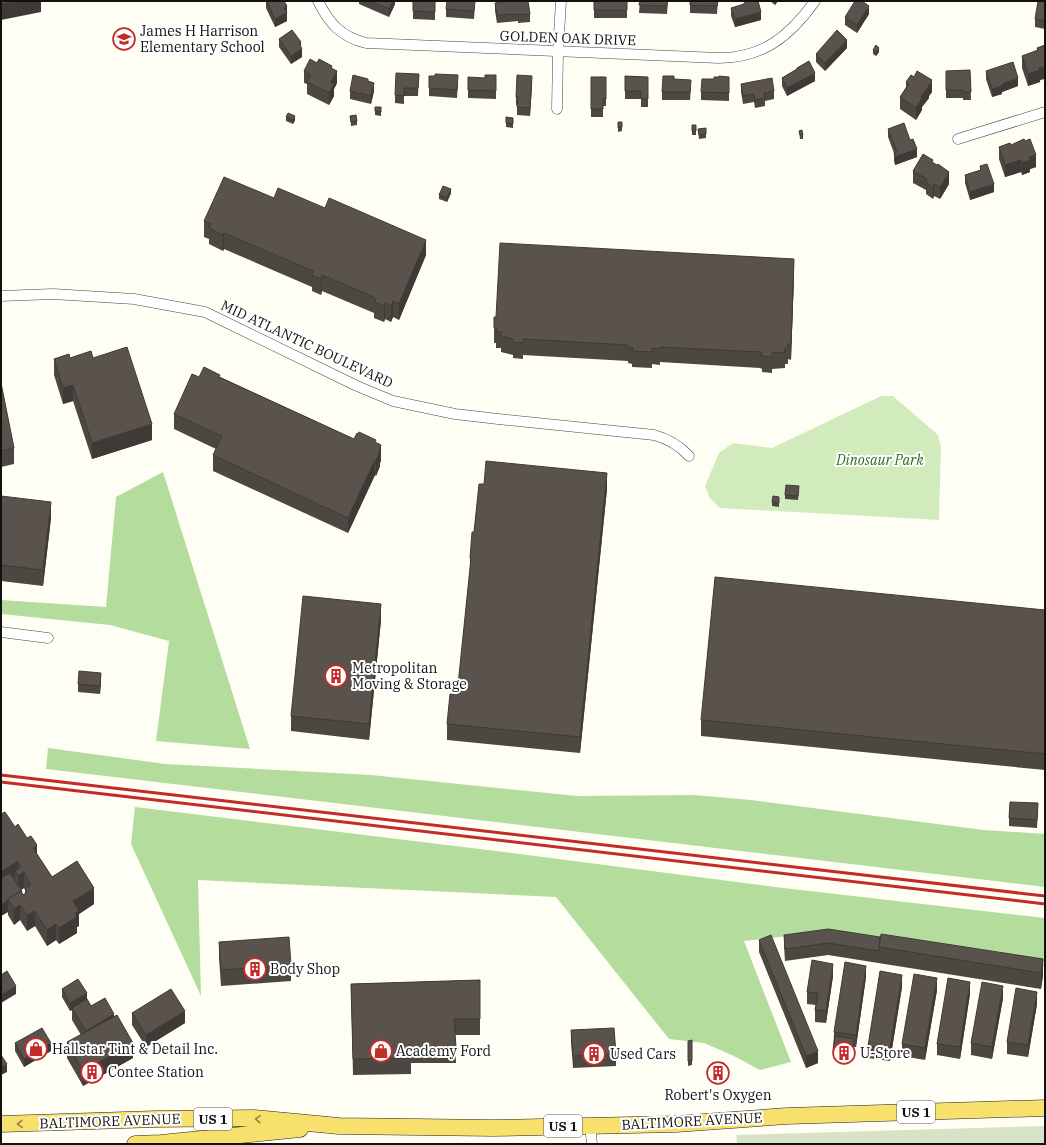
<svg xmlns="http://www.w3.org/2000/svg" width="1046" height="1145" viewBox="0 0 1046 1145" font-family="'IBM Plex Serif',serif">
<rect width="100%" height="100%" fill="#fffef5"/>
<path fill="#d2ebbd" d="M881,396H893L938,435L941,447L939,520L720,508L710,498L705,486L719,453L733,443L772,448Z"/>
<path fill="#b4dc9c" d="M163,472L250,749L156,741L169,641L110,625L1,614V600L106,607L116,497Z
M48,748L165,764L371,775L577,796L694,795L751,800L984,830L1045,834V887L46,769Z
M135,807L496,851L775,887L1045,918V967L815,933L744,941L791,1062L760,1070L734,1056L704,1043L669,1039L556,897L198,880L201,996L131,844Z"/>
<path fill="#d7e3c4" d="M1045,1126V1144H737L736,1135Z"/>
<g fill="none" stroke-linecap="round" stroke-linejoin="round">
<g stroke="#444" stroke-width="11">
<path id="minor" d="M318,1C329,23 341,37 366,43L719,58C763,58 790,36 815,1
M557,109L558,52L561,1
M958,139L1045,112
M1,296L53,294L134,299L205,312L357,386L393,401L455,414L498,419L654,435C669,439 679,445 689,456
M1,632L48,638
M590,1126L592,1144"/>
</g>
<g stroke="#222" stroke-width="17">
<path id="primary" d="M1,1124L156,1119L254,1118L339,1126L493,1128L676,1124L787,1116L1045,1108
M135,1144L161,1143L300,1129"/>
</g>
<use href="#minor" stroke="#fff" stroke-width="10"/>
<use href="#primary" stroke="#f8e06c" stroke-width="16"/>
<path stroke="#c32b27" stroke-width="3" d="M1,775L1045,896
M1,782L1045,904"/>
</g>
<path fill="#4d4742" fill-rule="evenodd" d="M266,1H284L287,6V21L275,27L266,8Z
M359,1H395V4L389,17L359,4Z
M413,1H435V20L413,19Z
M594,1H627V18H594Z
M640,1H668L667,14L639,13Z
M690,1H718L717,14L690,13Z
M770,1H778L775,5Z
M1045,1V29L1035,27V19Z
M495,3L530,14V22L518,23V21L497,23L495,11Z
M475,5L474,19L446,17V9Z
M731,8L761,20L735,27L731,16Z
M869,14L857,33L845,25V17Z
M279,39L301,46L302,57L291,64L279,47Z
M1045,45L1040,82L1028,86L1022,68V56L1037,51V48Z
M847,48L825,71L816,62V54Z
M873,50L879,52L876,56L873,54Z
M317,63L332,69L337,83L334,89V96L329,105L307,94V84L304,83V71Z
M797,68L815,81L787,96L782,86V78L797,69Z
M970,70L971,100H963V98H946V71Z
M986,71L1018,86L1002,92V94L992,97L986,79Z
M419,74L418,96H404V104L395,103V95Z
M429,76L458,83L457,98L429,96Z
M625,76L648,77V107H641V99H625Z
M468,77L496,83V99L468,98Z
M591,77H606V106H603V117H591Z
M719,77H729V101L701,100V92L714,79Z
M368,81L374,91L371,104L350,99V91Z
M906,82L932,92L929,96V98L922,107V110L916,120L900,109V97L906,87Z
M532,83L530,116L517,115V105H516V97Z
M741,84L774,91V99L765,101V106L755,108L754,102L743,104L741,92Z
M691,88L690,100H662V92Z
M375,107H381V116L375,115Z
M350,116L357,121V125L351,126Z
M286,117L295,120L293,124L286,121Z
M506,117L513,118V128L506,127Z
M618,122H622V131L618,132Z
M692,125H696V135H692Z
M698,129L706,134V138L699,139Z
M888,129L910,140L917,157L895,165L894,161V153L888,137Z
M799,131L803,135V139H800Z
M1011,145L1036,167L1030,169V172L1022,175L1021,172L1005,177L999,159V147Z
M933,163L949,184L940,199L934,196L933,199L926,194V190L913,183V171Z
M980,166L994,192L970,200L965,183V175L980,170Z
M451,193L447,202L439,199V195Z
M274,198L426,255L399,320L393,317L391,322L385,319L384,322L374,318V313L322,291L321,295L312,291V287L224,249L223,251L209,244V239L204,237V221Z
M794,275L791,360L788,359V364H785V368L772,369V373L762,372V369L760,368L660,362V365L652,364V368L632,367V364L628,363V361L523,355V359L513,358V355L501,352V348H496V343H494V328Z
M70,358L152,440L92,459L73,401L63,404L54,375V359Z
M199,377H220L354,439L376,443L381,461L380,463V466L376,476L375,475L348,533L213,471V455L216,449L174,429V414Z
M1,383L14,448V464L1,467Z
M484,484L607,489L580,753L447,740V724L457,695L470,572V558L474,532Z
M799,490L798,500L785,499V495Z
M1,496L51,518L43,586L1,581Z
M779,501V507L772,506V502Z
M1045,610V770L701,736V720Z
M381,620L369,740L291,731V716Z
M101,681L100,694L78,692V684Z
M1038,811L1037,828L1009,826V818Z
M1,814L15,827L37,854L52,877L94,904L79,914V926L77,927V933L59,944L56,940L47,946L35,926L27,931L20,920L14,925L8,915V912L1,916ZM24,888L25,890V894L23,895L21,890Z
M784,935L880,937L1043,959V975L1041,989L828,955L785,961L784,946Z
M759,940L818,1063L806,1068L759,952Z
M219,942L291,965V981L221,986L219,958Z
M833,976L826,1023L815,1022V1010L816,1005L807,1004V992Z
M866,977L856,1047H854L852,1061L833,1058L834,1032Z
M480,980V1035H455L456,1063H411V1074L353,1075L351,984Z
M902,987L890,1061L868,1058V1046Z
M62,989L87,999L91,1006L114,1016L133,1058L83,1086L67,1058V1042L81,1035L72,1020V1010L70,1011L62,997Z
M937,990L925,1060L902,1056V1044Z
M970,994L960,1059L937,1055V1044Z
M1003,998L992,1059L971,1055V1043Z
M1037,1004L1028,1057L1007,1054V1042Z
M132,1013L185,1023L146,1047L132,1025Z
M571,1030L616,1054V1066L573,1068L571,1042Z
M692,1040V1065L688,1066V1041Z
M15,1043L51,1051L24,1067L15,1051Z
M712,1063H724V1080L712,1079Z"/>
<path fill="#3f3a36" d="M16,1H41V12L1,20V4Z
M393,1H395V4L389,17V9Z
M775,1H778L775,5Z
M287,6V21L275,27V19L284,8Z
M869,6V14L857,33V25Z
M761,12V20L735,27V19Z
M847,40V48L825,71V63Z
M301,42V50L302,49V57L291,64V56L299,43Z
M879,48V52L876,56V52Z
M1045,67V79L1040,80V82L1028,86V74L1039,68Z
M337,71V83L334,89V96L329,105V93L331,82Z
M815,73V81L787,96V88Z
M532,76V83L530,116V108Z
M1018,78V86L1002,92V94L992,97V89L1002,84Z
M932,80V92L929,96V98L922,107V110L916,120V108L921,97Z
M374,83V91L371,104V96Z
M295,116V120L293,124V120Z
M917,149V157L895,165V157Z
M1036,155V167L1030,169V172L1022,175V163L1029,157Z
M1021,160V172L1005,177V165Z
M949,172V184L940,199V188Z
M934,184V196L933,199V187Z
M994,184V192L970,200V192Z
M451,189V193L447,202V198Z
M224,233V249L223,251V235Z
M426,240V255L399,320V304Z
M794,259V275L791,360V344Z
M322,275V291L321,295V279Z
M393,301V317L391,322V306Z
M385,303V319L384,322V306Z
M73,385V401L63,404V388Z
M152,424V440L92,459V443Z
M381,445V461L380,463V466L376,476V460L379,450Z
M375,460V475L348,533V518Z
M607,473V489L580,753V737Z
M51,502V518L43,586V570Z
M381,604V620L369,740V724Z
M101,673V681L100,694V686Z
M37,845V861L33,848Z
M18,861V876L24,872V888L18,891V876L15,871V879L1,888V872Z
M94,888V904L79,914V926L77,927V933L59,944V928L73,901Z
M8,900V912L1,916V905Z
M20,905V920L14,925V909Z
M35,911V926L27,931V915Z
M56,924V940L47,946V930Z
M1043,959V975L1041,989V973Z
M833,964V976L826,1023V1011Z
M866,966V977L856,1047V1035Z
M902,975V987L890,1061V1049Z
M937,978V990L925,1060V1048Z
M970,982V994L960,1059V1047Z
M16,986V994L1,1003V995Z
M1003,986V998L992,1059V1047Z
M1037,992V1004L1028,1057V1045Z
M87,993V1001L72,1008V1010L70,1011V1003Z
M185,1011V1023L146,1047V1035Z
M114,1014V1025L86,1043V1031Z
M854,1039V1047L852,1061V1053Z
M51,1043V1051L24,1067V1059Z
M133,1043V1058L83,1086V1071Z
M818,1051V1063L806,1068V1056Z
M7,1064V1072L1,1075V1067Z"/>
<path fill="#5a534d" stroke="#3f3a36" d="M1,1H16L1,4Z
M267,1H284L287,6L284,8L287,13L275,19Z
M370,1H393L389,9Z
M413,1H435V12L413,11Z
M447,1H475L474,11L446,9Z
M509,1H528L530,14L518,15V14L497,15L495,3Z
M594,1H627V10H594Z
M640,1H667V6L639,5Z
M690,1H718L717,6L690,5Z
M751,1H758L761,12L735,19L731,8L744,4V3Z
M855,1H862L869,6L857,25L845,17Z
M1038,1H1045V21L1035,19Z
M292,30L301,42L299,43L302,49L291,56L279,39Z
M837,30L847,40L825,63L816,54Z
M876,45L879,48L876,52L873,50Z
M1045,45V67L1039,68L1040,70L1028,74L1022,56L1038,50L1037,48Z
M310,59L317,63L319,59L332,66L331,68L337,71L331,82L334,84L329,93L307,82L311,75L304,71Z
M809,61L815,73L787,88L782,78L797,69V68Z
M1013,62L1018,78L1002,84V86L992,89L986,71Z
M970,70L971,92H963V90H946V71Z
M917,71L932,80L928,85L929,86L921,97L922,98L916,108L900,97L909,84L906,82L911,75L914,77Z
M396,73L419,74L418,88H404V96L395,95Z
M435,74L458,75L457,90L429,88V76H435Z
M353,75L368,79V81L374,83L371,96L350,91Z
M485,75H496V91L468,90V77L485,78Z
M517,75L532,76L530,108L517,107L518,97H516Z
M625,76L648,77V99H641V91H625Z
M663,76H674V79L691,80L690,92H662Z
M719,76L729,77V93L701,92L702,79H714V77H719Z
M591,77H606V99L603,98V109H591Z
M772,78L774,91L764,93L765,98L755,100L754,94L743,96L741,84Z
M375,107H381V112L375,111Z
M288,113L295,116L293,120L286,117Z
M356,115L357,121L351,122L350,116Z
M506,117L513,118V124L506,123Z
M618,122H622V127L618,128Z
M904,123L910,140L913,139L917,149L895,157L894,153L897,152L888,129Z
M692,125H696V131H692Z
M706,128V134L699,135L698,129Z
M802,130L803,135H800L799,131Z
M1024,139L1025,141L1030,139L1036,155L1029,157L1030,160L1022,163L1021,160L1005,165L999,147L1010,143L1011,145Z
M923,154L933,160L932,162L937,165L938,164L949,172L940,188L934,184L933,187L926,182L927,179L913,171Z
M987,164L994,184L970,192L965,175L981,170L980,166Z
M224,177L274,198L278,188L325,208L329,198L426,240L399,304L393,301L391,306L385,303L384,306L374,302L376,299H374V297L322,275L321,279L312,275L313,271L224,233L223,235L209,228L211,224L204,221Z
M443,186L451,189L447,198L439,195Z
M500,243L794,259L791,344H788V348H785V352L772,353V357L762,356V353L760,352L660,347V349L652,348V352L632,351L633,348L628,347V345L523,339V343L513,342V339L501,336V332H496L497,328H494V317H496Z
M127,347L152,424L92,443L73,385L63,388L54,359L69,354L70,358L91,351L93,358Z
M204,367L220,375L219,377L354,439L357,433L358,434L359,432L376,440L375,442L381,445L379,450L380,451L376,460H375L348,518L213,455L222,436L174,414L192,374L199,377Z
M1,383L14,448L1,451Z
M486,461L607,473L580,737L447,724L450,694L457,695L471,558H470L472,532H474L479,484H484Z
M786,485L799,486L798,496L785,495Z
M1,496L51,502L43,570L1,565Z
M773,496L779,497V503L772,502Z
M715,577L1045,610V754L701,720Z
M303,596L381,604L369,724L291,716Z
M79,671L101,673L100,686L78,684Z
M1010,802L1038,803L1037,820L1009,818Z
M5,812L15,827L18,824L27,838L31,836L37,845L33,848L52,877L77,861L94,888L73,901L79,911L75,913L77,917L59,928L56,924L47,930L35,911L27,915L20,905L14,909L8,899L21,891L23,895L27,892L25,889L31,885L24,872L18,876L15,871L21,867L18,861L1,872V814Z
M10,873L22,891L21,892V891L8,899V900L1,905V878Z
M828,929L880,937L879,951L828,943L785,949L784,935Z
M881,934L1043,959L1041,973L879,947Z
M771,935L818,1051L806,1056L759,940Z
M289,937L291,965L221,970L219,942Z
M812,960L833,964L826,1011L815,1010L818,993L807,992Z
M845,962L866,966L856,1035L834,1032Z
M7,971L16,986L1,995V975Z
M880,971L902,975L890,1049L868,1046Z
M914,974L937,978L925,1048L902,1044Z
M948,978L970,982L960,1047L937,1044Z
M78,979L87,993L70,1003L62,989Z
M480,980V1019H454L456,1047L410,1048L411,1058L353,1059L351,984Z
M982,982L1003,986L992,1047L971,1043Z
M1016,988L1037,992L1028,1045L1007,1042Z
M171,989L185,1011L146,1035L132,1013Z
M105,998L114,1014L86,1031L72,1008L87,999L91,1006Z
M117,1015L133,1043L83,1071L67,1042Z
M42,1028L51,1043L24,1059L15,1043Z
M614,1028L616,1054L573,1056L571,1030Z
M835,1036L854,1039L852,1053L833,1050Z
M692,1040V1061H688V1041Z
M1,1055L7,1064L1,1067Z
M712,1063H724V1076L712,1075Z"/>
<defs><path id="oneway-chevron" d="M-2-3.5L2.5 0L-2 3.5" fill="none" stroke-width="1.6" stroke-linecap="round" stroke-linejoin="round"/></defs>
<g stroke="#908343">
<use href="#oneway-chevron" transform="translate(258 1119) rotate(-176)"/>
<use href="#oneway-chevron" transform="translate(20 1124) rotate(178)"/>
</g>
<defs>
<g id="school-ring" transform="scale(1.15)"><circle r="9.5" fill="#fff" stroke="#c32b27" stroke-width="1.5"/><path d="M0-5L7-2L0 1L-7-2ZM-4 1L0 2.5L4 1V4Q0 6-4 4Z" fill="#c32b27"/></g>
<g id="building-ring" transform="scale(1.15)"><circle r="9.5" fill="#fff" stroke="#c32b27" stroke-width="1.5"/><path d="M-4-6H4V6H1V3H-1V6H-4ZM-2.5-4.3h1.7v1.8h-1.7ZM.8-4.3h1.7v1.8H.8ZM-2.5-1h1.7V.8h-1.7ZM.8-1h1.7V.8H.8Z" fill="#c32b27"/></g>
<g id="shop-ring" transform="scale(1.15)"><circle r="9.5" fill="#fff" stroke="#c32b27" stroke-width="1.5"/><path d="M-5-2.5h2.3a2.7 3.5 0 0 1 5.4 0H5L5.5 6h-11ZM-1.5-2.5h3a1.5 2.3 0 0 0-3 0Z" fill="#c32b27"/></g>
</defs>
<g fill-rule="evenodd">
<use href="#school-ring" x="124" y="39"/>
<use href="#building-ring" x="336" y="676"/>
<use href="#building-ring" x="255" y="969"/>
<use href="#shop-ring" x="36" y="1049"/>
<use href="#shop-ring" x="381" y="1051"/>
<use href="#building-ring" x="844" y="1053"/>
<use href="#building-ring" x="594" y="1054"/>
<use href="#building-ring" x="92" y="1072"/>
<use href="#building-ring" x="718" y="1073"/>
</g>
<g text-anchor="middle" stroke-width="4" stroke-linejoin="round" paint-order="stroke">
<g fill="#fff" stroke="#585858" stroke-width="1">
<rect x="897" y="1101" width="38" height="22" rx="3"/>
<rect x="194" y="1108" width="38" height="22" rx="3"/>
<rect x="544" y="1115" width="38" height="22" rx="3"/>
</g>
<g font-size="13" font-weight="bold" fill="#111">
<text x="916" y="1117">US 1</text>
<text x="213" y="1124">US 1</text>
<text x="563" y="1131">US 1</text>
</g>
<g font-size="14" fill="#111" stroke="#fff" text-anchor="start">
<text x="140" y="36">James H Harrison<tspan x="140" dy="16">Elementary School</tspan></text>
<text x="352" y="673">Metropolitan<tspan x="352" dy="16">Moving &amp; Storage</tspan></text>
<text x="270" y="974">Body Shop</text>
<text x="52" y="1054">Hallstar Tint &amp; Detail Inc.</text>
<text x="396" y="1056">Academy Ford</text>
<text x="860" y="1058">U-Store</text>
<text x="610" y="1059">Used Cars</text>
<text x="108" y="1077">Contee Station</text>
<text x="718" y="1100" text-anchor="middle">Robert's Oxygen</text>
</g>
<g font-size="14" fill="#111" stroke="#fff">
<text transform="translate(568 38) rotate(2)" y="5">GOLDEN OAK DRIVE</text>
<text transform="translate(307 344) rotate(25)" y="5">MID ATLANTIC BOULEVARD</text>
<text transform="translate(110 1121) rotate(-2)" y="5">BALTIMORE AVENUE</text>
<text transform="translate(692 1121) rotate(-3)" y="5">BALTIMORE AVENUE</text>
</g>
<g font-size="14" font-style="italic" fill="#2a6a20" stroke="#fff">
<text x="880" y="465">Dinosaur Park</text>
</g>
</g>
<rect width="1046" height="1145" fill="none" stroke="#111111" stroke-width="4"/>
</svg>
